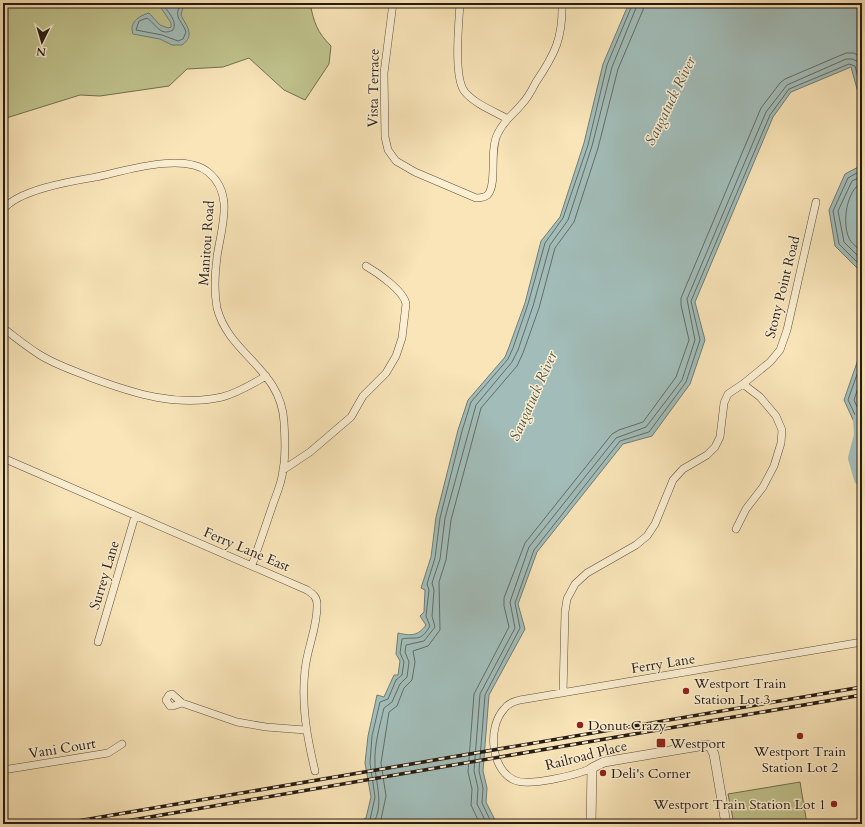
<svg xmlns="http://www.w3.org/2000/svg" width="865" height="827" viewBox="0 0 865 827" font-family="Cardo,serif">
<rect width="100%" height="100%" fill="#f9e5b8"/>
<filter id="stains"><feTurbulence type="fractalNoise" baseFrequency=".005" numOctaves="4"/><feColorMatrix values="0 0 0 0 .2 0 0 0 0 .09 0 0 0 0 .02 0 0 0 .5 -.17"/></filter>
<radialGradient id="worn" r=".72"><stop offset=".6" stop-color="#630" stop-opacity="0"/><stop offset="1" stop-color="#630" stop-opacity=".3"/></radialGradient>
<path fill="#c0c38d" stroke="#736f50" d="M3,3H310C314,23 317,32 331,46L329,64L305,100L284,90L249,58L223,67L187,69L169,86L100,96L80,95L3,119Z
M800,782L807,824H734L728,794Z"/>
<path fill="#a2bdb9" stroke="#707c77" d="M158,3H184L181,15C186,26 196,35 182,45H172L160,39L133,34C129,23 138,16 149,13L160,25L168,28L171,27V23Z
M629,3H862V107L851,67L791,92L773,117L695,302L705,340L690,384L652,436L623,444L537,552L518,604L525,629L489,695L483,771L487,788L486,802L497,824H354L366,818L371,797L365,763L368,736L377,695L384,697L394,675H398L400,661L396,654L398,633C411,636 418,636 426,625L420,616L424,612L425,590L421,588L431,557L436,517L458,430L468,400L505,357L509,347L525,303L541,241L560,217L584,143L603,64Z
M862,165V273L835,246L829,210L845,174Z
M862,348V419L860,435L844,400Z"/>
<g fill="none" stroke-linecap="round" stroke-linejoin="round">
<path stroke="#646c66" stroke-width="1" d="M162,3C167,11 178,21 173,30C160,37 156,24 147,18L139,21L136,30L162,35L178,41L183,39L186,32C181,18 173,19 181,3
M862,170L848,178L833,211L839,244L862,267
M862,176L852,181L838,211L844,242L862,260
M862,182C846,191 842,223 849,238C851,243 858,248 862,252
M862,360L848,400L862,429
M862,376L854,400L862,418
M363,824L370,820L375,797L370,763L372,736L380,702L388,699L396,680L402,675L404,662L400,653L402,639C417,636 420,643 430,626L426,616L429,590L427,584L435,558L440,518L462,431L471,402L508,359L513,348L528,304L545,243L563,218L588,145L607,65L633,3
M373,824C385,804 375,784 375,763C374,745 380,725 384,708L392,702L400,684L407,677L409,662L405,652L406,645L424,641L435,627L432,616L434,590L432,583L440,559L445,518L476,405L512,362L518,350L533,306L550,245L568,220L592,146L612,67L638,3
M380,824L386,796L381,763L389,712L397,706L404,688L412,680L415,662L413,651L428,646L440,630L439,582L446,560L451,520L481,408L517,366L523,353L539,308L555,248L574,222L598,148L618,69L643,10L644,3
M480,824L471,805L472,789L468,772L474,694L509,627L504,606V598L525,543L612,434L619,430L643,422L676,377L689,340L681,305V298L761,108L780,83L785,79L846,53H854L862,58
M487,824L477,804L478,788L474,771L480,694L515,628L510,602L529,547L616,438L646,427L682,380L695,340L687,299L766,112L787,85L846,59H852L857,61L862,73
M492,824L482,803L483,788L479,771L485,695L520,628L515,603L534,550L620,441L649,432L686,382L700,340L691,301L770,115L789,89L849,64L855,66L862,92"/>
<path stroke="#a2bdb9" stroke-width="12" d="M859,419L860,435L854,458L860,479L862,481"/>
<g stroke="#5b4e3c" stroke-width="8">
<path id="minor" d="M393,3L384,73L385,137L388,150L396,161L415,172L476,198C480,198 487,197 489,193C497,180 489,150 498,133C505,119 512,116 521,105C527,99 532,90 536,82C555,54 563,38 562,3
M460,3C459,22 453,78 465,92C475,104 493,111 506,118
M3,210C17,190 72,181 96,177C124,171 183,152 208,172C235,194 221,228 217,257C215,272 214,292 217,308C229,355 281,368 284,422C285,437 286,455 283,470C282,482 277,493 273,504C266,525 259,545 252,565
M3,328C15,337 27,347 40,355C56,365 75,371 92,378C135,394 177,407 222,397C238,393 252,384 266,376
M3,458L307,590C313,594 317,597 317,604C318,626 307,648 305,670C301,705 307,737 315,771
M283,470L310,452L351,417L363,396L386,373L396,356L402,338L406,304C404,291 378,273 366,266
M736,529L746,509L763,487L774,466L781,443L782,430L776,416L760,397L743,384
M98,642L135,516
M563,693L565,612L567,599L575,584L587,573L636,545L647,536L655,524L673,480L683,469L707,455L715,447L720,437L724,403L728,394L743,384L770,362L780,350L787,330L816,202
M182,703L172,694L169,695L166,700L170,706H173L182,703L237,722L266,727L305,730
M592,768C577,775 529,787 514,780C491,769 487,728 504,709C509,702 517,700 526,699L862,642
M3,770L108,753L122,744"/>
</g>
<g stroke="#5b4e3c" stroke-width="10">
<path id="tertiary" d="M591,824L592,768L604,762L705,745L710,746L714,754L726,824"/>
</g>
<use href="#minor" stroke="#fbeed1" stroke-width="7"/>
<use href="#tertiary" stroke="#fbeed1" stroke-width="9"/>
<g stroke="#261b13" stroke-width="3.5">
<path id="rail" d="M60,824L862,687
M109,824L862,695"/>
</g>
<use href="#rail" stroke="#fbeed1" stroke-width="2" stroke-dasharray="6" stroke-linecap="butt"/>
</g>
<g fill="#8f2418" stroke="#fbeed1" stroke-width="1.5">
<circle cx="686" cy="691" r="4"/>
<circle cx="580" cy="725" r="4"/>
<circle cx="800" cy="736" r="4"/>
<rect x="656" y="738" width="10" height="10" rx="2"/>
<circle cx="603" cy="773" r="4"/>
<circle cx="834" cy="804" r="4"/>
</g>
<g text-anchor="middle" stroke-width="3" stroke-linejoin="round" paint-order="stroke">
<g font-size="14" fill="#261b13" stroke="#fbeed1">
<text transform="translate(373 88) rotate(-89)" y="5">Vista Terrace</text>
<text transform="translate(206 243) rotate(-86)" y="5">Manitou Road</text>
<text transform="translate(782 287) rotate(-76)" y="5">Stony Point Road</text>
<text transform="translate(247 549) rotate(23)" y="5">Ferry Lane East</text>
<text transform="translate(104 575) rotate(-73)" y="5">Surrey Lane</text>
<text transform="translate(663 663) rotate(-9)" y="5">Ferry Lane</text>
<text transform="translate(62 748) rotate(-9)" y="5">Vani Court</text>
<text transform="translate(586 755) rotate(-14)" y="5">Railroad Place</text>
</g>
<g font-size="14" fill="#261b13" stroke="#fbeed1" text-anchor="start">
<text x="694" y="688">Westport Train<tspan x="694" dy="16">Station Lot 3</tspan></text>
<text x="588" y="730">Donut Crazy</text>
<text x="670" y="748">Westport</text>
<text x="800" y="756" text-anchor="middle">Westport Train<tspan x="800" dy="16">Station Lot 2</tspan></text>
<text x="611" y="778">Deli's Corner</text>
<text x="826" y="809" text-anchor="end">Westport Train Station Lot 1</text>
</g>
<g font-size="15" font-style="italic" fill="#51544d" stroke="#fbeed1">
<text transform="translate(670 101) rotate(-64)" y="5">Saugatuck River</text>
<text transform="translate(533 396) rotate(-66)" y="5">Saugatuck River</text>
</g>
</g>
<rect width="865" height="827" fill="none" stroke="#f9e5b8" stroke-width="16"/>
<rect x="4" y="4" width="857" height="819" fill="none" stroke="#261b13" stroke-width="2"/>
<rect x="8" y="8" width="849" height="811" fill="none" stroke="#261b13"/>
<g transform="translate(42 42) rotate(185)" stroke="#fbeed1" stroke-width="3" paint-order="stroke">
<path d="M0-3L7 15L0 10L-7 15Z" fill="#261b13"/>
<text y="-6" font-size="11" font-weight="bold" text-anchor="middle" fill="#261b13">N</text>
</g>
<rect width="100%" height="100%" filter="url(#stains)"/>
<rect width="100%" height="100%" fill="url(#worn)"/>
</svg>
